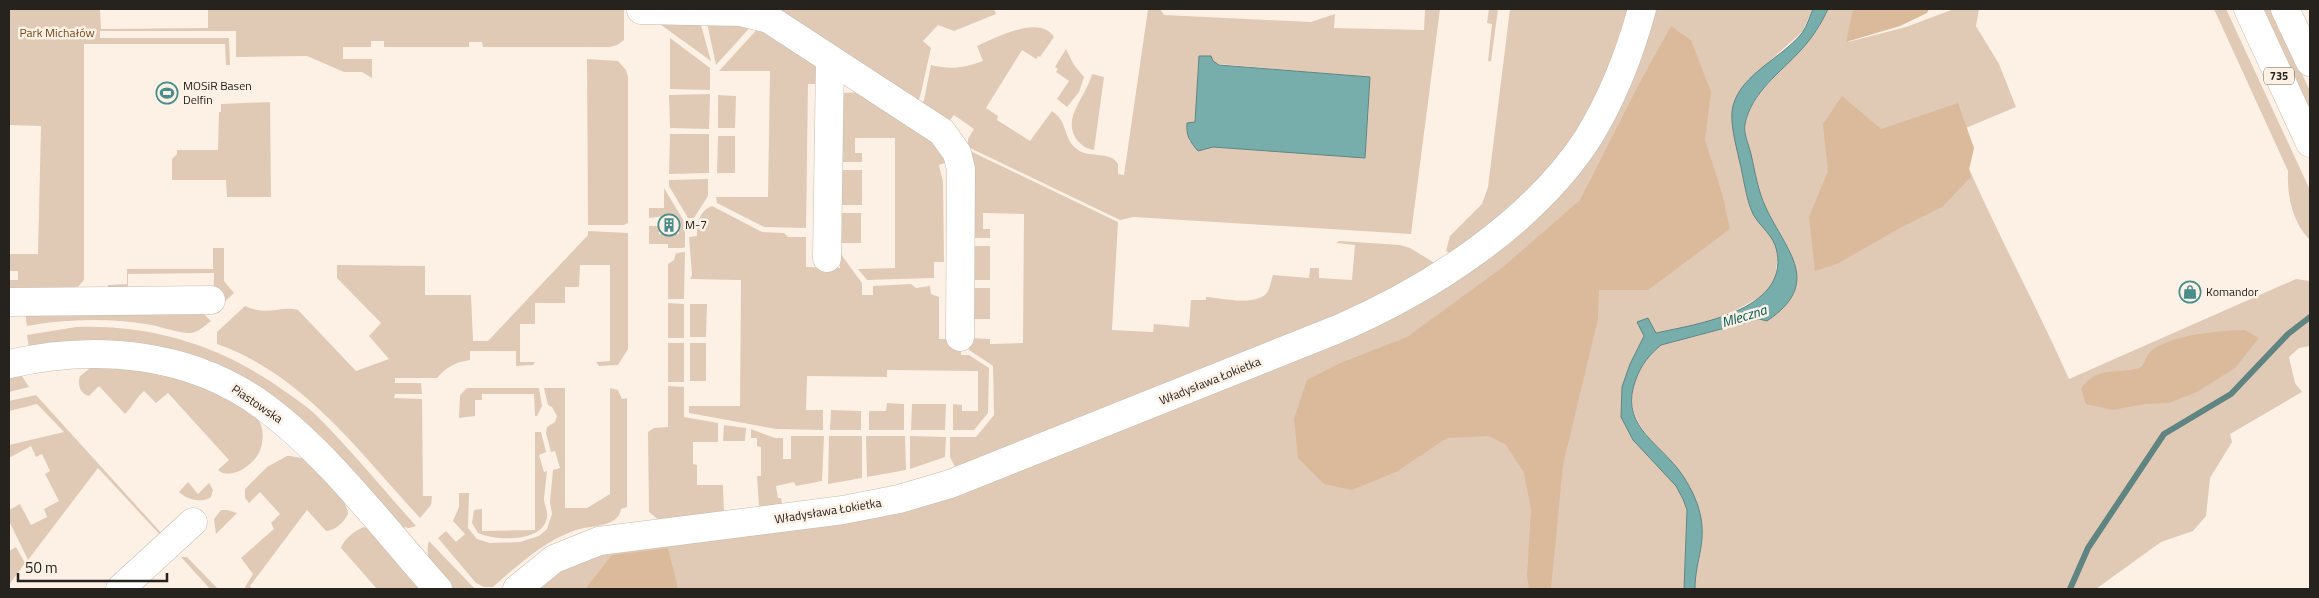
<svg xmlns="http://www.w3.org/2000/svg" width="2319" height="598" viewBox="0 0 2319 598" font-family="'Titillium Web',sans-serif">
<rect width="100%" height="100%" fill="#fdf1e6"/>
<path fill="#e0cab6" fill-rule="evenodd" d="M9,9H100L101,29L208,28V9H624V40L617,45L610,47H483L482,42H469V47H384V41H371V47H343V59H372V78L362,72H344L307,56L236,57V31H100V38H229L230,65H226L225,44H84V280L76,289L9,291V280H18V271H9V254H38L41,126L9,125Z
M763,9H994L996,14L954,31L938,25L923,41L931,48L920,97L915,105Z
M1148,9H1160L1164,15L1311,22L1335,14L1334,28L1424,30L1425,9H1440L1411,234L1134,217L1120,220L968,147V139L974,129L954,115L946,125L919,107L924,100L931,65C950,70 964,68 983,61L977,46C995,38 1040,14 1054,37L1040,57L1038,56L1036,59L1022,50L986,108L998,116L997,120L1030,141L1052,111C1069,122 1062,139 1078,150C1089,158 1111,151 1118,164V174L1124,175ZM1199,56L1219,64L1370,77L1365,158L1212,147L1202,150L1189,141L1187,123H1195Z
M1489,9H1498L1491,61H1488L1492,24L1487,23Z
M1510,9H1632C1613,70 1582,142 1534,187C1509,211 1480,232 1453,255L1446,251L1450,236L1482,204L1488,187Z
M1654,9H1813L1802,32L1745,83L1742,172L1746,195L1774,241L1778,253L1775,281L1768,291L1760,297L1736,310L1708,322L1655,333L1637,322L1644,335L1630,364L1622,387L1621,417L1676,486L1683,499L1687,510L1684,589H533L555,571L600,552L815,525L1357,333L1528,222Z
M1828,9H1867L1848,42L1906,27L1954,9H1979L1976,26L1999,64L2016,107L1954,133C1988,217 2032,296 2069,379L2296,279L2310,281V346L2299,348L2289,357L2295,383L2302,392L2230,434L2232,442L2210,478L2206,516L2193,531L2161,542L2096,589H1695C1695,559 1708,543 1699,510C1695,497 1684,476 1675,466C1652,439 1621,418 1636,379C1641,365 1650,354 1661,345L1759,319L1767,321L1796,282L1795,266L1789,249L1766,209L1758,187L1744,127L1749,110L1761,92L1818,29Z
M2214,9H2226L2310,190V240C2292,222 2287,195 2288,171Z
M2260,9H2272L2310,91V118Z
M699,18L711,61L657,22Z
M706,18L755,22L716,65Z
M761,25L817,59L816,84H808L806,228L764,227L717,203L716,197H768L770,71H719Z
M670,38L710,68V90L670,89Z
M1066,49L1074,65L1084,77L1079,92L1067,107L1057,99L1069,81L1056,72L1058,69L1055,67Z
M587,59L618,61L626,70L628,77V223L624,225H588Z
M1092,74L1104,77L1094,150C1087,149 1082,146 1077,140C1061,118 1086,98 1092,74Z
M868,92L934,136L950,161L939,165L943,182L944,262H934V278L867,280L858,269L895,268V138H855V153H862V162H841L842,93Z
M710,94L709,129L670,128L669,95Z
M718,95L736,96L735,128H718Z
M270,102L271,197H227L226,180H172V159L177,154V150H218L219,112H221V104Z
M670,134H709V173L669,174Z
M718,136H735V173H717Z
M968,150L1118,222L1112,330L1153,332L1154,324L1189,327L1191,300H1206V297C1222,298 1252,306 1266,294C1270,290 1271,280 1273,275L1309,278L1310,268H1319V278L1352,280L1355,245L1336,243L1339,241L1400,245L1410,248L1433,262L1435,267L1378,300L955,467L950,457V437H976L994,415L993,366L969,350V338L990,339V344L1023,343L1024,214L983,213V229H990V238H968Z
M841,170H862V205H841Z
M708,179V196L694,218H688L669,186V180Z
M664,188L685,223V247L683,248H668V244H649V226H659V234H679V219L673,215L649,218V208H664Z
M712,206L762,232L784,233L788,237H806V267L840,268V253L862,283V295H873V286L911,284L916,288L930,286L931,294L939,297V339H961V355H969L989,368L988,413L974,430H953V404L962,405V411H978V371L887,370V377L807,376L806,410H823V430L776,429L689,413V406H740L741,280L690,279L692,275L689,237L697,236C697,223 699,211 712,206Z
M841,213H861V243H840Z
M588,231L628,233V349L618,365L599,366L596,362L610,361V265H580L579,287H565V303H535V324H520V362H535L533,365L516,366V351H470V360C456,362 446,367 437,378H395V383H421L422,394H395L394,398L422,399L423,496H432L431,505L420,518C361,454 303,374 217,344V332L245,306C270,317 279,305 298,310L356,371L389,359L369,336L381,323L337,278V265L425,266V295H471L473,341H488L588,235Z
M968,246H990V280H968Z
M213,248H224V281L234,293L213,313L214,273L128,274V290H108V285L127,284V269H213Z
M685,252L684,299H668V264L674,260L676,253Z
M968,288H990V319H969Z
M668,303L684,304V338H668Z
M690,304H707L706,337H690Z
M195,306L211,321C204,326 197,334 188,333C174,332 160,326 146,324C106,318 67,319 27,326L25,312Z
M76,327C152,324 222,346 283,390C294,398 307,406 316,415C351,450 383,489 416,526L409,528L397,526L266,394L29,348L27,335Z
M668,343H684V382H668Z
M690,343H706V381H690Z
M94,365C117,367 140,368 163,372C184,376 241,402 256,417C265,426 264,442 259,453C252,466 231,481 218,470L229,460L168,393L156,403L144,391C136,398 133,406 125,414L99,386L89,396C80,394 77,384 80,376Z
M20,373L29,387L9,392V375Z
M668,386L684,387V417L718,423V442H693V464L697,465V485H723L724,515L661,522L649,512L648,432L654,428L668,427Z
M467,388H539L542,406L537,416H535L534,394H482V400H475V416L459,418L460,395Z
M544,388H565V508H587L610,494V388L618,390L622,399L627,398V507L621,509C618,528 591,525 576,530C544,541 518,565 493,587H484L476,583L438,538L446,531L456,542L465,534L453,521L459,507V493H469L468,528L477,539L490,543L520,542L539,536L547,529L552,514L550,502L553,470L560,468L555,451L551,452L546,433L547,427L555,422L557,416L552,407L548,405Z
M36,395L164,536L162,537L98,468L28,560L9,521V510L20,504L31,525L47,517L44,509L59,501L45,474L50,471L42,454L36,457L31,446L9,458V445L64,432L37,404L9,411V401Z
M887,403L904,404V430H869V411H886Z
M912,404H946L945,430H911Z
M831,410L861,411V430H830Z
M724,425L746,428L745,441H723Z
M751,429L775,438H783V459H791V436H824L822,481L796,486L794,482L776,486L778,498H781L783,508L762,511L759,505L757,476H761V447L757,446V438H751Z
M535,432H541L546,452L539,455L544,472L547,471C546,480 545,489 544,498C544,504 548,511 547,517C544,543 495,541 478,533L472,523L474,510L482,509V531L535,530Z
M829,436H862V478L828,484Z
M866,436H905L906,470L867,477Z
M910,436L946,437L945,457L910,469Z
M287,456C295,456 304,458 310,463C320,471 349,502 348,514C344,522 335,531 326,531L307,510L250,586L252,589H247L245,587L253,574L241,558L274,529L271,523L280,514L260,492L249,503L245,498V489L267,467Z
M188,482L198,494L209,483L213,490L211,497C202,504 186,499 179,492Z
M221,510H227L237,513L216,534L214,519Z
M364,527L370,529L423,589H377L341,548C343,540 355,530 364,527Z
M429,541L475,589H454C441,575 422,562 429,541Z
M16,547L25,563L9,585V551Z
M181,557H187L218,589H210Z"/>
<path fill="#dbba9b" d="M1853,9H1929L1927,13L1900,26L1846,42Z
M1671,26L1691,40L1711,92L1705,140L1722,193L1730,229L1648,290H1599L1598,319L1563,465L1551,589H1529L1527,576L1531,509L1524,473L1506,445L1489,436L1447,438L1396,472L1352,490L1324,484L1298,458L1294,419L1307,380L1338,364L1407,337L1503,267L1580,200L1640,82Z
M1842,96L1881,129L1958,103L1974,148L1969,170L1971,177L1942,207L1900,228L1837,264L1815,271L1809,217L1828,171L1823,124Z
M2245,330L2259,338L2235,368L2197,392L2169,403L2145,404L2112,410L2086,404L2081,389C2098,364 2116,376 2142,367C2144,363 2146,357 2149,353C2168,334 2220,331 2245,330Z
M668,548L678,589H585L612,555Z"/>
<path fill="#77aeab" stroke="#5f8481" d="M1813,9H1828C1821,24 1813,37 1801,50C1781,72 1751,93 1745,124C1743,133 1749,145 1751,154C1755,172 1758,191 1766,208C1787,252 1823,283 1767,321L1759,319L1661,345C1650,354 1641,365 1636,379C1619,423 1655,440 1678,469C1687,481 1693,492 1698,506C1709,541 1695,558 1695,589H1684L1687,510L1683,499L1676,486L1633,440L1621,417L1622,387L1630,364L1644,336L1637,322L1648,318L1656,333C1697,324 1788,311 1777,252C1774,235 1760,227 1753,214C1745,196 1744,178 1739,159C1736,145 1729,120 1733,106C1741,74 1782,58 1802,33C1807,26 1810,16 1813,9Z
M1199,56H1211L1213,61L1219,65L1370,77L1365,158L1213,147L1198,151C1190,141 1186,137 1187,123L1195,122Z"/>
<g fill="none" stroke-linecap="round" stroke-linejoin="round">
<path stroke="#5f8481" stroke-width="6" d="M2070,589L2088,548L2164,434L2231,394L2288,334L2310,317"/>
<g stroke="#c7bcb1" stroke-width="29">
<path id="minor" d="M641,10L740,12L769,19L942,132L957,153L961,169L960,337
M827,258L830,59
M9,302L211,300
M9,364C96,344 192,352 266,408C330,456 384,529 438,589
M120,589L193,522
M517,589L554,559L599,541L843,510L899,499L950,484L1338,329C1429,290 1533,223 1588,138C1612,99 1630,53 1642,9"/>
</g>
<g stroke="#c7bcb1" stroke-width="29">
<path id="major" d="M2248,9L2310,143
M2285,9L2310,62"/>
</g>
<use href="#minor" stroke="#fff" stroke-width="28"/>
<use href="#major" stroke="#fff" stroke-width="28"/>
</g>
<defs>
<g id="stadium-ring" transform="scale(1.125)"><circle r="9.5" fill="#fdf1e6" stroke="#468d8b" stroke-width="1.5"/><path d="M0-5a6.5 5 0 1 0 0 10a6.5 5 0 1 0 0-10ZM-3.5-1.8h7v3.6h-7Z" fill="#468d8b"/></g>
<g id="building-ring" transform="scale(1.125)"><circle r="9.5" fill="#fdf1e6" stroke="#468d8b" stroke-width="1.5"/><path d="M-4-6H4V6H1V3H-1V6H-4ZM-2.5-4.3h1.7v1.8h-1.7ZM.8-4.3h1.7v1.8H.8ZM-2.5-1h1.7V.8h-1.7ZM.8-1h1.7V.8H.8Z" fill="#468d8b"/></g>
<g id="shop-ring" transform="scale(1.125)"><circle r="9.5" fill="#fdf1e6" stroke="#468d8b" stroke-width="1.5"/><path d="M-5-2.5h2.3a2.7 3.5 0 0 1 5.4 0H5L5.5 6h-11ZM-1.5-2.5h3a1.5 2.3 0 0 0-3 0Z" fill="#468d8b"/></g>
</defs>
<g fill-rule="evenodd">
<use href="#stadium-ring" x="167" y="93"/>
<use href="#building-ring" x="669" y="225"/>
<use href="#shop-ring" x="2190" y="292"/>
</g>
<g text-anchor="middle" stroke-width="5" stroke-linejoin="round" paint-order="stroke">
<rect fill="#fdf1e6" stroke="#66605a" stroke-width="1" x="2264" y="67.5" width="30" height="17" rx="4"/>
<g font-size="11" font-weight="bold" fill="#26221e">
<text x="2279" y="80">735</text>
</g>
<g font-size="12" fill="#774a1a" stroke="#fdf1e6">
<text x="57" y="37">Park Michałów</text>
</g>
<g font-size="12" fill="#26221e" stroke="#fdf1e6" text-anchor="start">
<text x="183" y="90">MOSiR Basen<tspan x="183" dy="14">Delfin</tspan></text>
<text x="685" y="229">M-7</text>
<text x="2206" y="296">Komandor</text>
</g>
<g font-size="12" fill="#26221e" stroke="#fdf1e6">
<text transform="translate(1210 381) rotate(-22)" y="4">Władysława Łokietka</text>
<text transform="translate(257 404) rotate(34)" y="4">Piastowska</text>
<text transform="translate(828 511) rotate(-9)" y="4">Władysława Łokietka</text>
</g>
<g font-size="14" font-style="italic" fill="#025654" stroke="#fdf1e6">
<text transform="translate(1744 316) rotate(-17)" y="5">Mleczna</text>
</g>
</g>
<rect width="2319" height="598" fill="none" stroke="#26221e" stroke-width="20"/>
<path d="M18 573v8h149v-8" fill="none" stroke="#26221e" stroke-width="2.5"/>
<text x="25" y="573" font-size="15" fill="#26221e" stroke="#fdf1e6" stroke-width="4" paint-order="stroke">50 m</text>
</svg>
